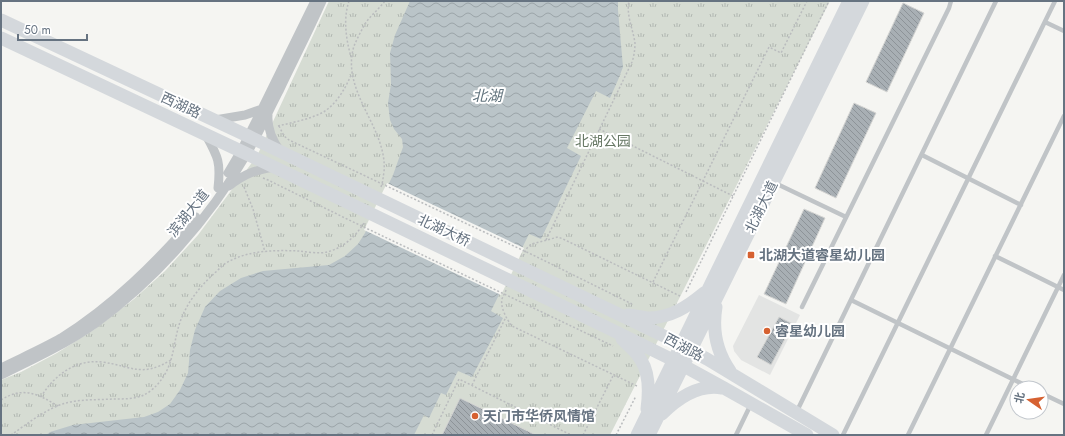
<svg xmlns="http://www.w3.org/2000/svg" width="1065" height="436" viewBox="0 0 1065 436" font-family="Jost,'Noto Sans SC',sans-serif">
<defs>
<pattern id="park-tufts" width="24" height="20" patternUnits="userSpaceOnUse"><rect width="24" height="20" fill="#d6dcd3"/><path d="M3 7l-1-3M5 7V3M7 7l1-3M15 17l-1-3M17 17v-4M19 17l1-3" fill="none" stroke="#b1b7b1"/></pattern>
<pattern id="water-waves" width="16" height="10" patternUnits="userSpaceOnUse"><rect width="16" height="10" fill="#bac4c8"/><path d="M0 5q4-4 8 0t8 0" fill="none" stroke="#9ba4a8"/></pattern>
<pattern id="building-back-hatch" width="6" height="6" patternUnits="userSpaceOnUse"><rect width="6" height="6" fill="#a8afb4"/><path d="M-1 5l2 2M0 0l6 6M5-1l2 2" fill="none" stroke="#8d9398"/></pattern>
</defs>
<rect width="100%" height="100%" fill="#f5f5f2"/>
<path fill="#e3e4e3" d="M759,295L800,315L770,375L741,360L734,351L733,346Z"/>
<path fill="url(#park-tufts)" d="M329,1H830L610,435H1V380L21,372L57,353L95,329L134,299L165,271L198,235L257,156Z"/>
<path fill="url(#water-waves)" d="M410,1H618V10L623,67L618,80L610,98L596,91L567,148L581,156L541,239L529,234L491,311L503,318L472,377L458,371L446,395L441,393L429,418L424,415L414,435H46L50,432L73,425L144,417L158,412L170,404L180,390L188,373L190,350L195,330L205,307L220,291L241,278L263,271L329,265L345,256L358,244L365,233L393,175L403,147L402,139L394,129L390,120L388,103L391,84L390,53L395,35Z"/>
<path fill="#f5f5f2" d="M387,183L524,248L501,295L364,230Z"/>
<path fill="url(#building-back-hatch)" stroke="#d6d6d4" d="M903,3L924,13L887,92L866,82Z
M854,103L876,113L836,198L815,188Z
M804,209L825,218L786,304L764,294Z
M779,317L793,324L771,365L757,357Z
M460,398L536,435H442Z"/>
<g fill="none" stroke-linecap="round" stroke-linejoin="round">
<path stroke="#babcbe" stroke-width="1.5" stroke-dasharray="2 2" stroke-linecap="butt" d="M349,1C343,19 346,39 351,57
M278,126C294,122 312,119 325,111C338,102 346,87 352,73
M279,126L284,136L289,140L535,256L632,304
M599,129L733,196
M263,178L268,180L347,219L613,346
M244,187L253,209L265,252
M381,187C383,182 383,177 384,172C388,128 340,92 354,46C357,39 361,31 365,24C370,16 379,9 385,1
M546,240L632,62C634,56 635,50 635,43C633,29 626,15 629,1
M523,256L527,248L532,244L558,237L563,239L680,296
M653,282L769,47L781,53L807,1
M506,290C505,293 503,296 502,299C500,307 507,320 512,326L637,386
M686,292L829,1
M472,385L506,317
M41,397C54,375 76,359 102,362C132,366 141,378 171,360
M1,400C23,386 38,394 58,406
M11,435C27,424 47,408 66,403C81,399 98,400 114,399C124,399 135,399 144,395C148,393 153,389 156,386C175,366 172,346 180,322C187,302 201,285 217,271C220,268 223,265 226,263C248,250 275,250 300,251C308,252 319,254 327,252C343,248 355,237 364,223
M432,435L459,379L571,435
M583,435L614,374
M616,435L636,396"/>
<path stroke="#c0c4c7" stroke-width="4.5" d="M1045,22L1064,31
M922,155L1021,205
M775,183L846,217
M995,256L1064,290
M851,300L1031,388
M802,307L949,8L951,1
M1041,393L1064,404
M797,411L996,1
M736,435L751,404
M843,435L1055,1
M908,435L1064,116
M986,435L1064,275"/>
<path stroke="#c0c4c7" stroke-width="9" d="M268,115C267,129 272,140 280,151
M215,120L245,115L262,109
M206,135C218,157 221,162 218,188
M228,173L241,151L263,107L315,1
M229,186C244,174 255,170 274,167
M1,368C21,358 42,349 61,338C113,306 156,262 196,217
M1,375C34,359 66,344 96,323C155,280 209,219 246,155C258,135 268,112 279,91C293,61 309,31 322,1"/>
<path stroke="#d4d8dc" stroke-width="13" d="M1,20L248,136L666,337L707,359L833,435
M1,38L247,154L610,329L673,360L724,388L807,435
M716,307C712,331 716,351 730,371
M628,315C635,316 641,317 647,318C671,318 687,307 704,293
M622,339C629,346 637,352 641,360C650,374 649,394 647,409
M662,414C678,398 699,384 722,388
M637,435L849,1
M649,435L863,1"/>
</g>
<g fill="#d66131" stroke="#fff" stroke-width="1.5">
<rect x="747" y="251" width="8" height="8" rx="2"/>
<circle cx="767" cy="331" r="4"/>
<circle cx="475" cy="416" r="4"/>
</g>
<g text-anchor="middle" stroke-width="4" stroke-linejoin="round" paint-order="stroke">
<g font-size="14" fill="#667381" stroke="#fff">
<text transform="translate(181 105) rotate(25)" y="5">西湖路</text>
<text transform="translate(761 207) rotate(-64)" y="5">北湖大道</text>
<text transform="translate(188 213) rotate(-51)" y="5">滨湖大道</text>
<text transform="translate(444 230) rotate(25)" y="5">北湖大桥</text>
<text transform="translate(684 347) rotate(28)" y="5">西湖路</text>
</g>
<g font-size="14" fill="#677865" stroke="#fff">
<text x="603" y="146">北湖公园</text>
</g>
<g font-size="14" font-weight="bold" fill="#667381" stroke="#fff" text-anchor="start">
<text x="759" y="260">北湖大道睿星幼儿园</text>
<text x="775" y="336">睿星幼儿园</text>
<text x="483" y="421">天门市华侨风情馆</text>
</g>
<g font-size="15" font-style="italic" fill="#62747e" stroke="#fff">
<text x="487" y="101">北湖</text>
</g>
</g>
<rect width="1065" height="436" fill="none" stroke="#667381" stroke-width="4"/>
<g transform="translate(1029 400) rotate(283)"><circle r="19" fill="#ffffff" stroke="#c2c7cd"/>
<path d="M0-3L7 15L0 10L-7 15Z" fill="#d66131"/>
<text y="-6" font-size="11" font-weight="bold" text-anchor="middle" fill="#667381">北</text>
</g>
<path d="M18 34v6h69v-6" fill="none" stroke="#667381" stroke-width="2"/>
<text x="24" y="34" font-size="12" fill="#667381" stroke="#ffffff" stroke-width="3" paint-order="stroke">50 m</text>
</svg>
